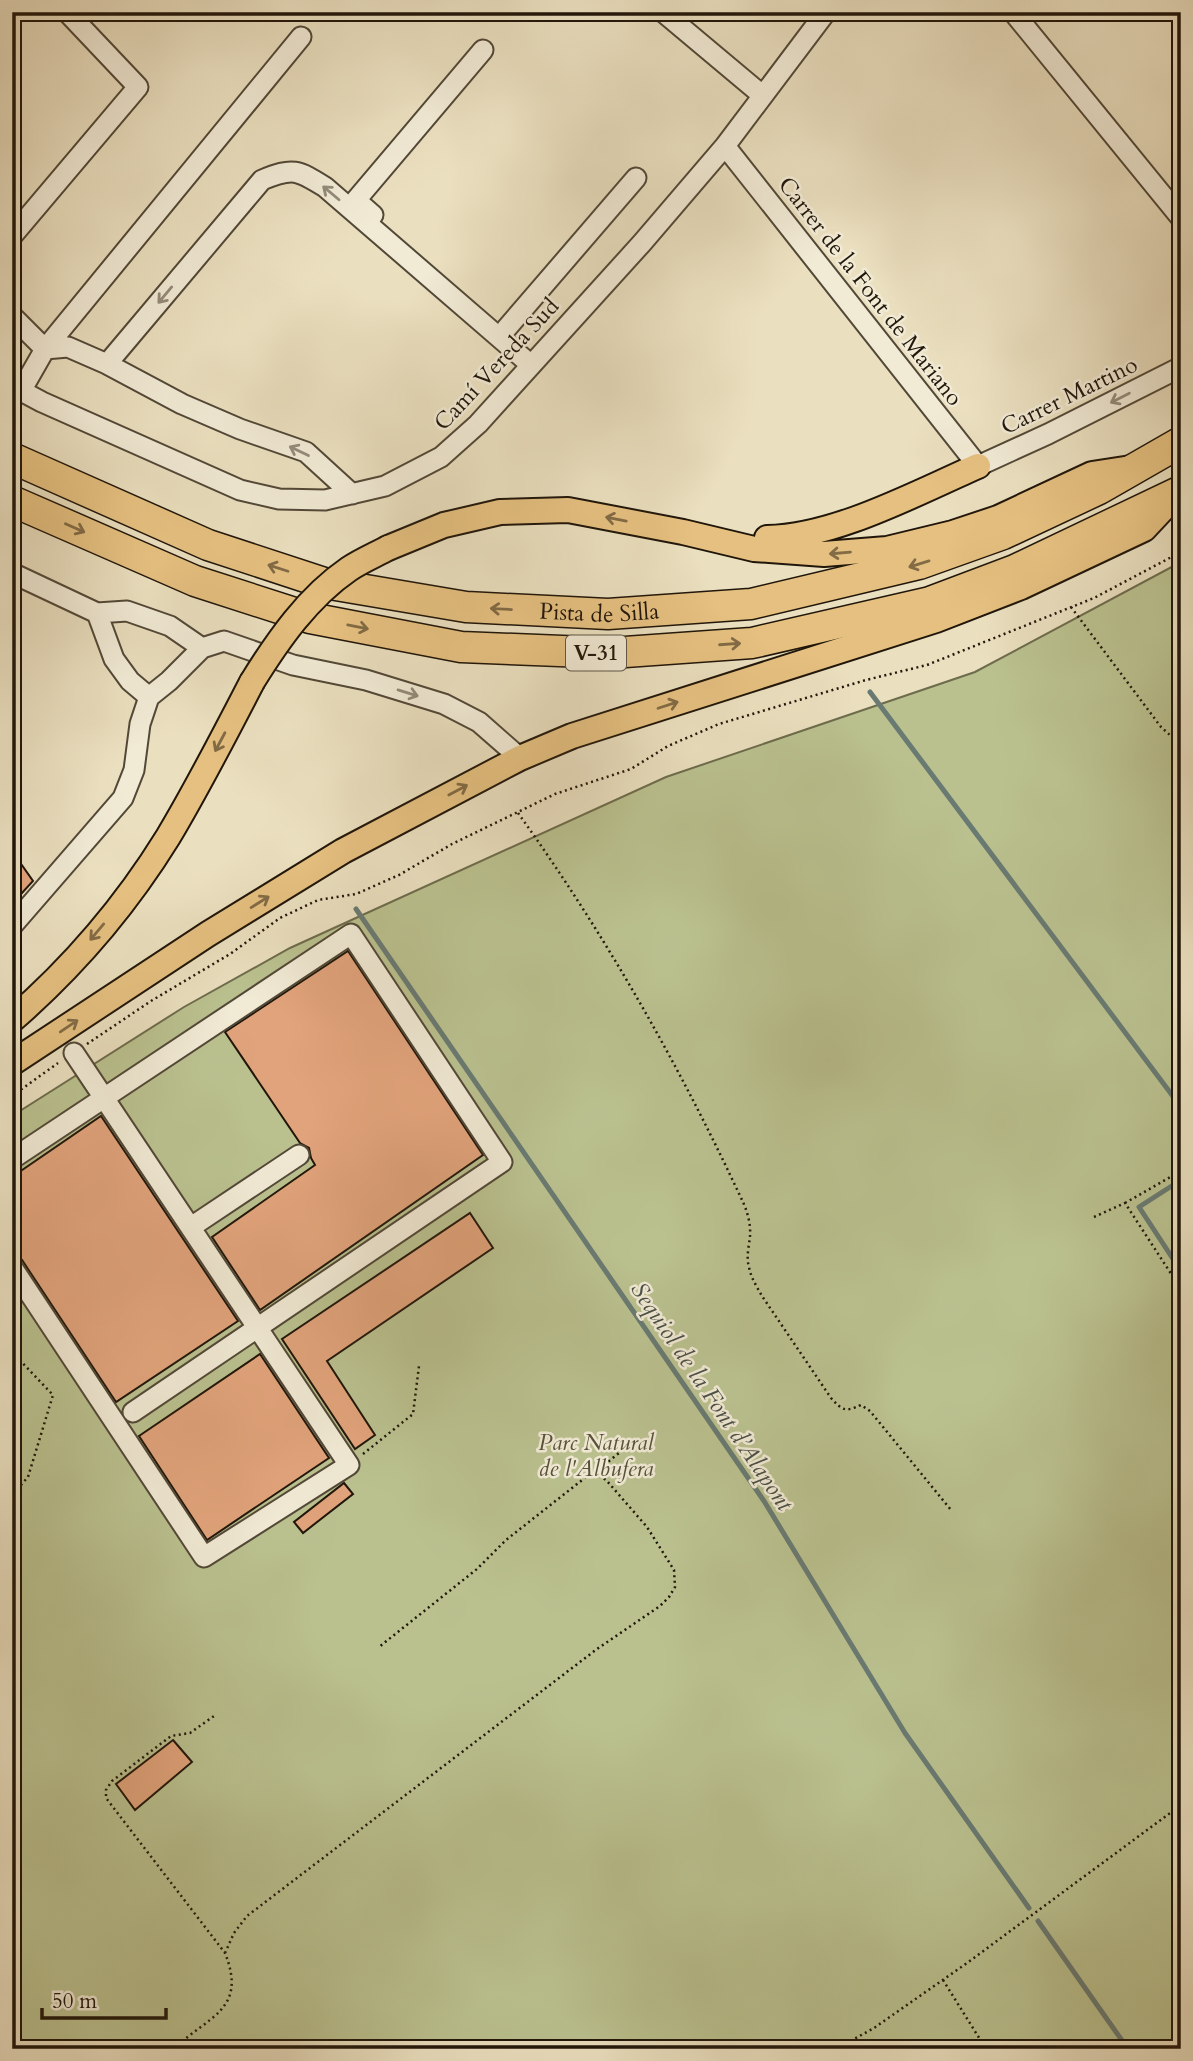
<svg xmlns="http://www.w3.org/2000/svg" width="1193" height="2061" viewBox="0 0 1193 2061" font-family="Cardo,serif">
<rect width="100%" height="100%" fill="#eadfbf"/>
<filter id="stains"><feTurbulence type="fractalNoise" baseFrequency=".00286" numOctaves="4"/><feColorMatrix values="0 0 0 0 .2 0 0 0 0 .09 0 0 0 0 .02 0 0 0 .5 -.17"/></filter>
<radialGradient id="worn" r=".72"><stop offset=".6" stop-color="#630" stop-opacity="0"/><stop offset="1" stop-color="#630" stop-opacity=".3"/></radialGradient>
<path fill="#bac18f" stroke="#6d6c4c" stroke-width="2" d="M1181,562V2049H12V1116L184,1007L290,948L666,777L975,672Z"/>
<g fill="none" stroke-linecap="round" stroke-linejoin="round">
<path stroke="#697a72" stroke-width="5" d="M870,692L1181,1107
M356,909L764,1501L905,1733L1029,1908
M1181,1180L1139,1207L1181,1271
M1038,1921L1128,2049"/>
</g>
<path fill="#e1a37b" stroke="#20160a" stroke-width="2" d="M12,851L33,881L12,904Z
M348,951L483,1155L260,1310L212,1237L315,1165L311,1158L309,1148L300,1143L225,1032Z
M101,1116L238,1321L116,1402L22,1260L12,1250V1177Z
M470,1213L493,1248L327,1361L375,1435L355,1449L282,1339Z
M260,1354L329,1458L207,1540L139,1436Z
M344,1483L353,1494L303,1533L294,1522Z
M173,1740L192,1762L135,1810L116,1784Z"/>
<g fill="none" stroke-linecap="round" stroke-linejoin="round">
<g stroke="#524837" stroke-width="23">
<path id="minor" d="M663,12L762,95
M1013,12L1181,218
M725,146L978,466L1048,434L1181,367
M373,215L356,200L483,50
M12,236L138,87L67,12
M12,316L45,349L21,391
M506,329L636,178
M45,349L301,37
M45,349L68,347L107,364L182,404L240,429L306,452L352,494
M107,364L262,180C293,167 298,170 325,187L531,365
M12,386L42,402L240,490L279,499L325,500L385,486L441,457L478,424L642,243L725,146L826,12
M12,573L97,613
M202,648L170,626L127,611L97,613L114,659L130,681L149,697L169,681L202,648L224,641L293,665L366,680L444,704L479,722L520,758
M12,926L123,798L134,770L140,724L149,697
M12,1159L351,934L502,1162L133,1412
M191,1227L299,1155
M12,1267L204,1557L349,1465L74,1053"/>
</g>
<g stroke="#20160a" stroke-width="28">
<path id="major" d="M767,538C835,537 916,493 978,466
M388,548L444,525L500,512L568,510L683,532L754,549L824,554L887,549L953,533L998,518L1092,474L1131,468
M12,1020C72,968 126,905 168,837C198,787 225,734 252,682
M12,1063L208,934L343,851L520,758L572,736L936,620L1021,587L1144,529L1173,498"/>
</g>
<g stroke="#20160a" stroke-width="33">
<g id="highway">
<path id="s1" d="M12,458L208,545L324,583L466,607L608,614L751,604L919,564L1003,534L1099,489L1181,442"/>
<path d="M12,501L195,581L310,618L461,647L611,653L752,643L930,602L1015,570L1181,491"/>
</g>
</g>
<path stroke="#20160a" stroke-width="2.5" stroke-dasharray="2 3.5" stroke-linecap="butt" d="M1071,607L1161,727L1171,736L1181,740
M518,813C605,934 679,1065 742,1200C747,1210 751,1224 750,1236C749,1246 746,1257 749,1267C751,1278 757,1287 762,1296L831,1398C843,1411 845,1412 861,1405L870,1411L951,1510
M87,1044L151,1001L230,954L280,918L318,900L356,894L399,875L452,844L555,794L631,769L668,746L719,724L866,680L927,665L1094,598L1181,552
M12,1096L58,1063
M1125,1203L1181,1171
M1094,1217L1125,1203L1181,1289
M12,1352L53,1395L28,1477L12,1495
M363,1454L413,1414L419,1366
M600,1475L604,1465L624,1449
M225,1953L234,1933L247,1916L597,1649L660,1606L669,1597L675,1587L674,1570L647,1527L607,1481L600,1475L592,1474L586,1477L506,1540L477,1569L379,1647
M943,1980L986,2049
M174,2049C207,2016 248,2011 225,1953L106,1798V1790L112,1781L171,1736L190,1733L214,1716
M836,2049L874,2028L967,1963L1181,1805"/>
<use href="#minor" stroke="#f1ead5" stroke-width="19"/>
<use href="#major" stroke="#e5c080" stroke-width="24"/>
<use href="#highway" stroke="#e5c080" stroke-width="30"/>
<g stroke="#20160a" stroke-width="28" stroke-linecap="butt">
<path id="major-bridge" d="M252,682C278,640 308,597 349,569C361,561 375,555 388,548"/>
</g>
<use href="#major-bridge" stroke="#e5c080" stroke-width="24"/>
</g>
<defs><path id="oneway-shaft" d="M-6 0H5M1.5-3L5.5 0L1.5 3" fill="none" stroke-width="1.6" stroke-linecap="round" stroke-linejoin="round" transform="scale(1.75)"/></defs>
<g stroke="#938b7a">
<use href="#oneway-shaft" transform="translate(331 193) rotate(-140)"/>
<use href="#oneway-shaft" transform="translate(165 295) rotate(130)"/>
<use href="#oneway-shaft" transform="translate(1120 398) rotate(153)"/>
<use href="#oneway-shaft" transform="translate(299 451) rotate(-154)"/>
<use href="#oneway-shaft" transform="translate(408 693) rotate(17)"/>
</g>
<g stroke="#826b45">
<use href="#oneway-shaft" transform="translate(616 519) rotate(-169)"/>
<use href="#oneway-shaft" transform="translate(75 528) rotate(24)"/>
<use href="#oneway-shaft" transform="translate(840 553) rotate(175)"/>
<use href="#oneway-shaft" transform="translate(919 564) rotate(163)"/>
<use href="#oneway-shaft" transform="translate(278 568) rotate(-162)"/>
<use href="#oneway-shaft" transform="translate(501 609) rotate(-177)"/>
<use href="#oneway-shaft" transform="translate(358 627) rotate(11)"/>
<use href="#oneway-shaft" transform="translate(730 644) rotate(-4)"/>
<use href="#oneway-shaft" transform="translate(668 705) rotate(-18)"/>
<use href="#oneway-shaft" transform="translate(220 742) rotate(118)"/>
<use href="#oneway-shaft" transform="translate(458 790) rotate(-28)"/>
<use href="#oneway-shaft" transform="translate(260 902) rotate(-32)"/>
<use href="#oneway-shaft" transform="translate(97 932) rotate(130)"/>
<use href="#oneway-shaft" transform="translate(69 1026) rotate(-34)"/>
</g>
<g text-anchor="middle" stroke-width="5" stroke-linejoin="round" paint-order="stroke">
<rect fill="#f1ead5" stroke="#5f5647" stroke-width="2" x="566" y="635.5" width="60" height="35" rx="5"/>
<g font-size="21" font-weight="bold" fill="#20160a">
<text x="596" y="660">V-31</text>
</g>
<g font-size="23" fill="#20160a" stroke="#f1ead5">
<text transform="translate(871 291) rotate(52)" y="8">Carrer de la Font de Mariano</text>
<text transform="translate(496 364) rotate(-47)" y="8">Camí Vereda Sud</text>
<text transform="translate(1069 395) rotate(-26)" y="8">Carrer Martino</text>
<text dy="8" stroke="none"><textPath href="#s1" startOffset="614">Pista de Silla</textPath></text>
</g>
<g font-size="23" font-style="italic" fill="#565239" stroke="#f1ead5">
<text x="596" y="1450">Parc Natural<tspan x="596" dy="26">de l'Albufera</tspan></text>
</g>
<g font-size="24" font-style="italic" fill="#4a5047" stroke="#f1ead5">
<text transform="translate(712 1396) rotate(56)" y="8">Sequiol de la Font d’Alapont</text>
</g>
</g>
<rect width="1193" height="2061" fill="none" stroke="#eadfbf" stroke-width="42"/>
<rect x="14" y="14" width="1165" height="2033" fill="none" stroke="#20160a" stroke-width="3.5"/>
<rect x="21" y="21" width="1151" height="2019" fill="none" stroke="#20160a" stroke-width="2"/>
<path d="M42 2008v10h124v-10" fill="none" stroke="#20160a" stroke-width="3.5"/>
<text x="52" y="2008" font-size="21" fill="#20160a" stroke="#f1ead5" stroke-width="5" paint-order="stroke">50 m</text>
<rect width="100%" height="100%" filter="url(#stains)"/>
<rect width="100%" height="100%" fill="url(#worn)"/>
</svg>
